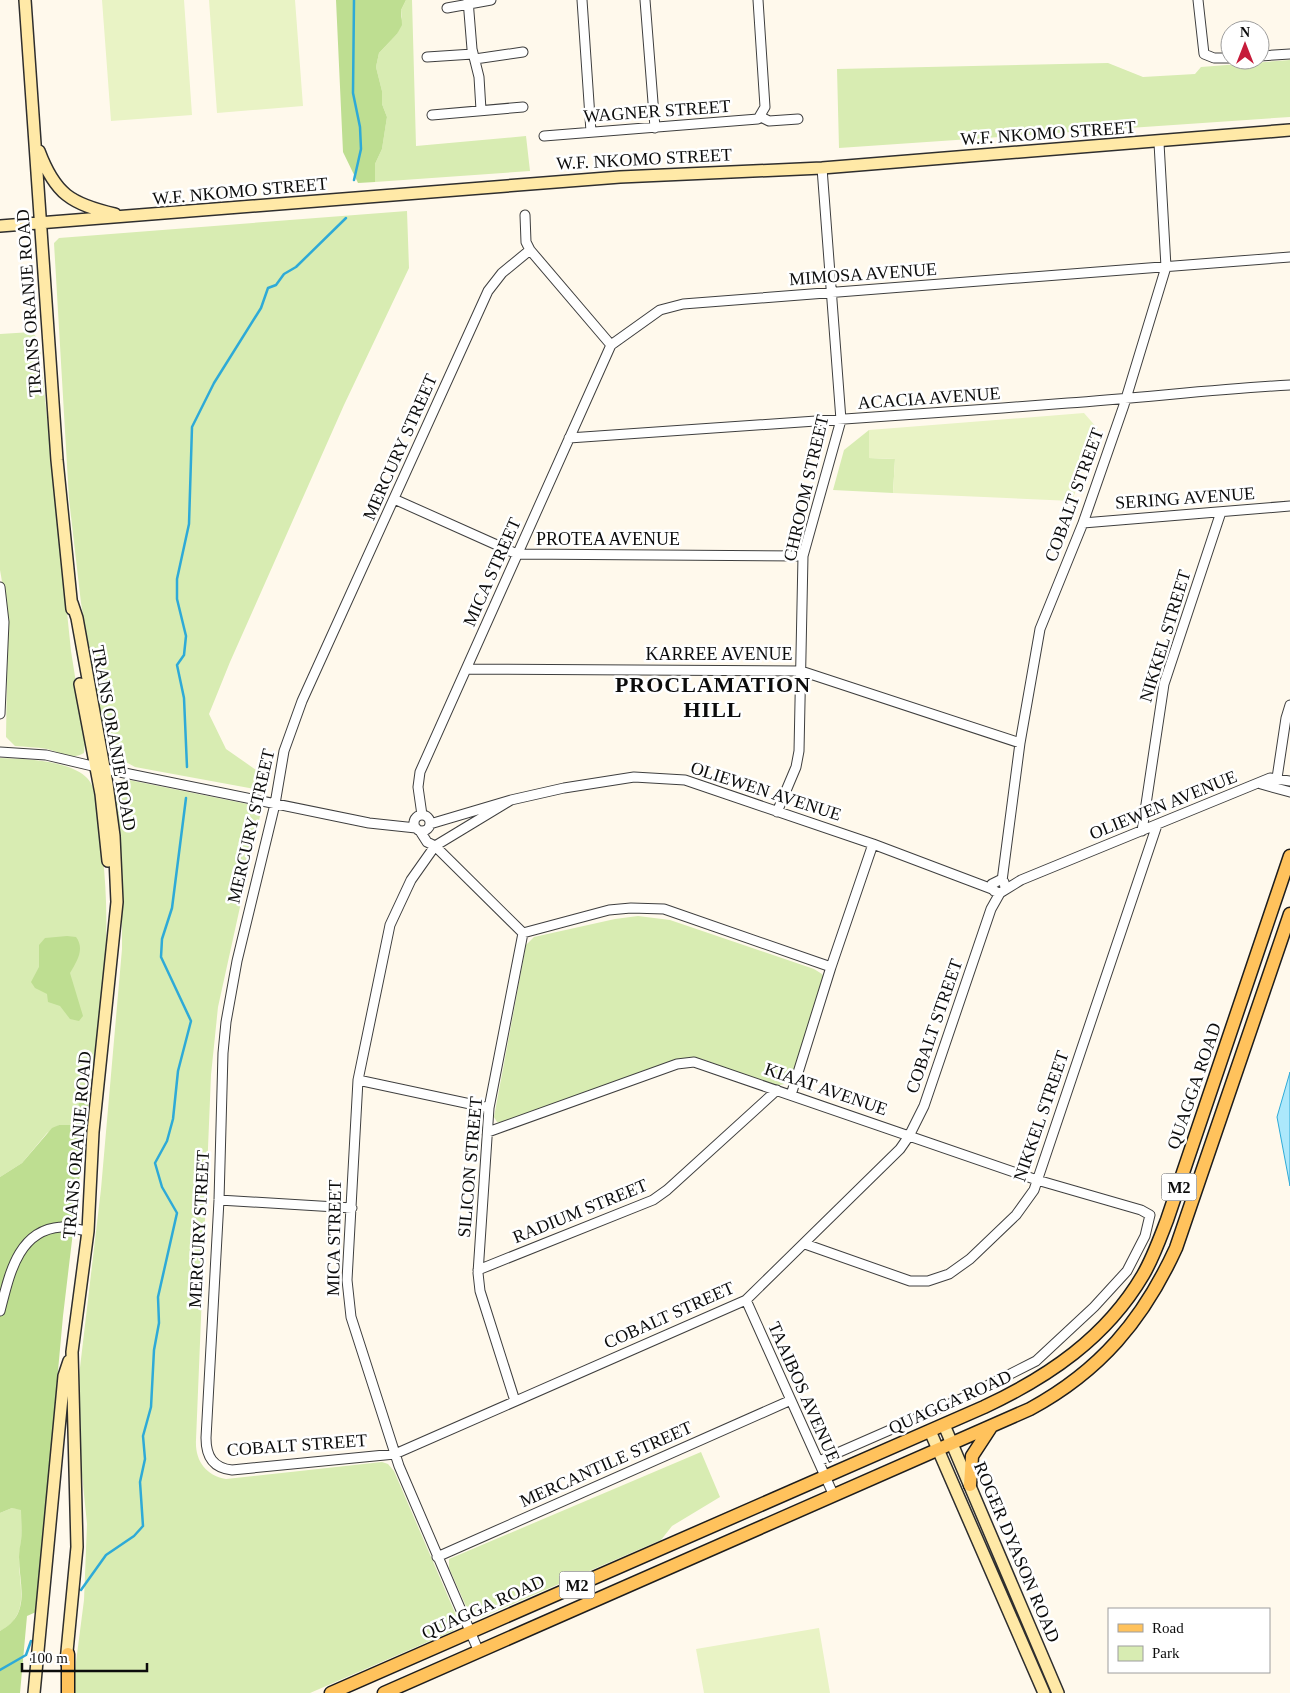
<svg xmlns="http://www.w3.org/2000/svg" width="1290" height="1693" viewBox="0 0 1290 1693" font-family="Georgia,serif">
<rect width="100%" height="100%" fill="#fff9ec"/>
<path fill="#d8ecb2" d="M406,0H412L416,146L526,136L530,171L375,182V164L382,149L387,117L382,104V91L376,67L379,53L397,34L402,17L401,10Z
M1290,60V117L839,148L837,69L1108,63L1143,77L1195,74L1201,67Z
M407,211L409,268L344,405L230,662L209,714L226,749L269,779L266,791L135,767L106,751L81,603L69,499L54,243L59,238Z
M32,332L39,340L71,651L85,740L84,753C70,761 61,752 47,749C36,747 25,747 15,746L6,737L8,616L0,570V334Z
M869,430V458L895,459L893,493L833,490L844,450Z
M0,758C25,759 85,760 93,788C102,838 108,889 106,940C105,990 96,1039 90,1089L82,1090L80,1092L76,1122L71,1125H59L47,1133L22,1163L0,1177Z
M124,779L262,807L218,1007L211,1075L196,1440C195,1460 205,1475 226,1479L382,1462L388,1464L394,1471L456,1615L458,1622L453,1631L310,1693H72L84,1600L87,1524L77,1425V1393L101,1189L122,949V897L113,789L116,782Z
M638,916L670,920L814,969L822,974L824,978L793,1075L785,1084L774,1086L702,1059L686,1058L668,1062L503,1122H497L494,1117L526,945L534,937L615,919Z
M701,1452L720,1497L672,1526L661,1540L480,1618H474L469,1613L449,1568V1559Z
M12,1508L21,1509C21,1520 22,1531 21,1541C21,1546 19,1552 19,1557C18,1585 32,1614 0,1631V1513Z"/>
<path fill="#bede91" d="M336,0H406L401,10L402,25L397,34L379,53L376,67L382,91V104L387,117L382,149L375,164V182L358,183L343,152Z
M67,936L76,937C85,949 77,961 70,973L83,1016L79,1021L70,1019L60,1006L48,1002L47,994L35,988L31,982L39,967V945L45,938Z
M90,1089L63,1316L36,1612L27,1616L20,1693H0V1631C32,1614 19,1585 19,1557C19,1552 20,1546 21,1541C22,1531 21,1520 21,1510L12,1508L0,1513V1177L22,1163L52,1128L59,1125H71L76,1122L80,1092L82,1090Z"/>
<path fill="#e9f3c5" d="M102,0H184L192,115L111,121Z
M209,0H295L303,106L217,113Z
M1084,413L1098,429L1072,501L893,493L895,459L869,458V430Z
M819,1628L830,1693H704L696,1649Z"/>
<path fill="#ace8fb" stroke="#2eaad7" d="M1290,1072V1186L1277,1117Z"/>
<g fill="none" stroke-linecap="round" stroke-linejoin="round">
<path stroke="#2eaad7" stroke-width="2.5" d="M354,180L361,149L360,127L353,93L354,0
M187,767L184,698L177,665L184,655L186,636L177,599V579L189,524L192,427L214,383L261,308L268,288L276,285L284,274L296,267L346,218
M81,1590L106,1555L134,1536L143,1526L140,1482L145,1459L143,1436L151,1407L154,1350L159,1323L158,1297L177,1213L162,1187L155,1163L167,1141L173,1119L178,1071L191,1021L161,957L162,939L172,908L186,798
M0,1670L26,1655L31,1641"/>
<g stroke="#3f3f3f" stroke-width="11">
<path id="minor" d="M468,0L472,49L479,77L481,110
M582,0L591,132
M645,0L655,128
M1198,0L1204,54L1214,58H1230
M447,8L491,0
M1260,56L1290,54
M427,57L473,54
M475,59L523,52
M432,115L523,107
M761,117L769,121L798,119
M544,136L758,119L765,107L758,0
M525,215L526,242L530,250L611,345
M530,250L502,273L488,291L302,701L284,751L275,804L237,961L226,1022L223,1053L219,1200L206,1438C206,1456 213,1468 232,1470L395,1454L746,1300L900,1149L909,1136L924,1106L991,909L1000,893
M611,345L660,310L683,304L1290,257
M569,438C736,427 902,416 1068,403C1142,398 1216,389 1290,385
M394,499L517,554L803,556
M1083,523L1290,506
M0,587L4,622L0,714
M467,669L801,671L1020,743
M0,752L46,755L105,769L369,823L416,828
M1277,778L1286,718L1290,705
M1261,784L1290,792
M777,812L796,767L799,751L803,556L841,420L822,168
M422,815L418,787L420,772L611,345
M414 823a8 8 0 1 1 16 0a8 8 0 1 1-16 0Z
M430,824L511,800L564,788L634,777L685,780L873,844L992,889
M420,831L427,842L435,846L523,933
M1142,831L1164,684L1221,512
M1002,881L1020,743L1040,629L1083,523L1124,405L1166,267L1159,143
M1005,888L1004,882L1000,880L992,884L994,891L1000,893L1021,880L1270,778L1290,781
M523,933L609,910L631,908L664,909L831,967
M358,1080L489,1108
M791,1095L831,967L873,844
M488,1132L677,1064L694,1062L1037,1180L1141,1210L1150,1215L1145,1236L1127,1271L1094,1307L1036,1361L963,1398L819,1461
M219,1200L352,1208
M805,1244L910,1281H928L949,1274L970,1259L1016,1215L1034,1190L1157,825
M478,1270L653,1200L667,1190L777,1090
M746,1300L834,1496
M0,1311C9,1277 17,1230 61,1227C70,1226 79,1230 88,1231
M515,1401L480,1291L478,1273L489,1108L523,933
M437,1557L789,1401
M479,1652L399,1466L351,1317L347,1280L358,1080L390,925L411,880L435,846L511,800"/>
</g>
<g stroke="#2e2e2e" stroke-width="14">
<path id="secondary" d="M25,0L57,460L72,609
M39,151C55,194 71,204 115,214
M0,226L620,177L822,168L1290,130
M80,684L101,794L108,861
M944,1425L1058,1693
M930,1431L1044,1693
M66,1662L77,1547L72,1352L88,1231L93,1132L117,902L114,836L107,784L77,618L72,603
M34,1693L64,1376L69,1361"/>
</g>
<g stroke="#1d1d1d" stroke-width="15">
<path id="primary" d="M970,1485L972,1456L991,1427
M68,1654V1693
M331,1693L984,1407C1048,1377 1106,1338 1143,1275C1153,1258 1160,1238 1167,1220L1290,856
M384,1693L1030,1409C1100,1371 1143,1320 1176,1248L1290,914"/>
</g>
<use href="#minor" stroke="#fff" stroke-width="9"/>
<use href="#secondary" stroke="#ffe9a7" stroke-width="11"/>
<use href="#primary" stroke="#ffc25c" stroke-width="12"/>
</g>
<g text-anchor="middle" stroke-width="5" stroke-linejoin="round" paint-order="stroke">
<g fill="#fff" stroke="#555" stroke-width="1">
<rect x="1161.5" y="1173.5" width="35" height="27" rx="4"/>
<rect x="559.5" y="1571.5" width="35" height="27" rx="4"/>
</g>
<g font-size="16" font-weight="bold" fill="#0c0c0c">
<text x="1179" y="1193">M2</text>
<text x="577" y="1591">M2</text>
</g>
<g font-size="18" fill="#0c0c0c" stroke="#fff">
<text transform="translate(657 111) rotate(-4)" y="6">WAGNER STREET</text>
<text transform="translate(1048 133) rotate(-4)" y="6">W.F. NKOMO STREET</text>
<text transform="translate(644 159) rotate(-3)" y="6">W.F. NKOMO STREET</text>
<text transform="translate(240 191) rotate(-5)" y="6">W.F. NKOMO STREET</text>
<text transform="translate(863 274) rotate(-4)" y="6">MIMOSA AVENUE</text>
<text transform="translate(29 303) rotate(-94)" y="6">TRANS ORANJE ROAD</text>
<text transform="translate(929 398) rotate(-4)" y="6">ACACIA AVENUE</text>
<text transform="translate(400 447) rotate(-66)" y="6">MERCURY STREET</text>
<text transform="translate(806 488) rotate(-77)" y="6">CHROOM STREET</text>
<text transform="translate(1074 495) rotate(-70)" y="6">COBALT STREET</text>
<text transform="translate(1185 498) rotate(-4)" y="6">SERING AVENUE</text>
<text x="608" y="545">PROTEA AVENUE</text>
<text transform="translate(492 572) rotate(-66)" y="6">MICA STREET</text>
<text transform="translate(1165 636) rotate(-73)" y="6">NIKKEL STREET</text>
<text x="719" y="660">KARREE AVENUE</text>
<text transform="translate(114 738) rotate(80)" y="6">TRANS ORANJE ROAD</text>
<text transform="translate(766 791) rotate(18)" y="6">OLIEWEN AVENUE</text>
<text transform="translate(1163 805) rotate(-22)" y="6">OLIEWEN AVENUE</text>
<text transform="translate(251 826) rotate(-77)" y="6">MERCURY STREET</text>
<text transform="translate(934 1026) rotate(-71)" y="6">COBALT STREET</text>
<text transform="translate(1194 1086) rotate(-71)" y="6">QUAGGA ROAD</text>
<text transform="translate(826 1089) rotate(19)" y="6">KIAAT AVENUE</text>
<text transform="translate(1041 1116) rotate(-71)" y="6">NIKKEL STREET</text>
<text transform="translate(77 1145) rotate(-85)" y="6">TRANS ORANJE ROAD</text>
<text transform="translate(470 1167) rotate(-85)" y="6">SILICON STREET</text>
<text transform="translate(580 1211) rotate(-22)" y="6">RADIUM STREET</text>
<text transform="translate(199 1229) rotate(-87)" y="6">MERCURY STREET</text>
<text transform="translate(334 1238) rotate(-89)" y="6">MICA STREET</text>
<text transform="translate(669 1315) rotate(-24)" y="6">COBALT STREET</text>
<text transform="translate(804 1392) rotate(66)" y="6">TAAIBOS AVENUE</text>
<text transform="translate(950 1402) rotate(-24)" y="6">QUAGGA ROAD</text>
<text transform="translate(297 1445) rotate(-4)" y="6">COBALT STREET</text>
<text transform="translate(606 1464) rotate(-24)" y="6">MERCANTILE STREET</text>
<text transform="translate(1017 1552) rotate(67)" y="6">ROGER DYASON ROAD</text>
<text transform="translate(483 1607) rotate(-24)" y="6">QUAGGA ROAD</text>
</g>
<g font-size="22" font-weight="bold" letter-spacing="1" fill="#0c0c0c" stroke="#fff">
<text x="713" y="692">PROCLAMATION<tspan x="713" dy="25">HILL</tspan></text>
</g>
</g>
<rect x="1108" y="1608" width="162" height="65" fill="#ffffff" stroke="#9e9e9e"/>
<rect x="1118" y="1624" width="25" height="8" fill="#ffc25c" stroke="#9e9e9e"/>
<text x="1152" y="1633" font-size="15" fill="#0c0c0c">Road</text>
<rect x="1118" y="1646" width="25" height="15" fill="#d8ecb2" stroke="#9e9e9e"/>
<text x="1152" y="1658" font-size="15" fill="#0c0c0c">Park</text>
<g transform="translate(1245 45)"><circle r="24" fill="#ffffff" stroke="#9e9e9e"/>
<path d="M0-4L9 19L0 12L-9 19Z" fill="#c61b3a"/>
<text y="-8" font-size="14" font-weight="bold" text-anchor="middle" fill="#0c0c0c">N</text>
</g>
<path d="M22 1663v8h125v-8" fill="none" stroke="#0c0c0c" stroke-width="2.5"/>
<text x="30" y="1663" font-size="15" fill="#0c0c0c" stroke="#ffffff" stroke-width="4" paint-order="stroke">100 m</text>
</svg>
